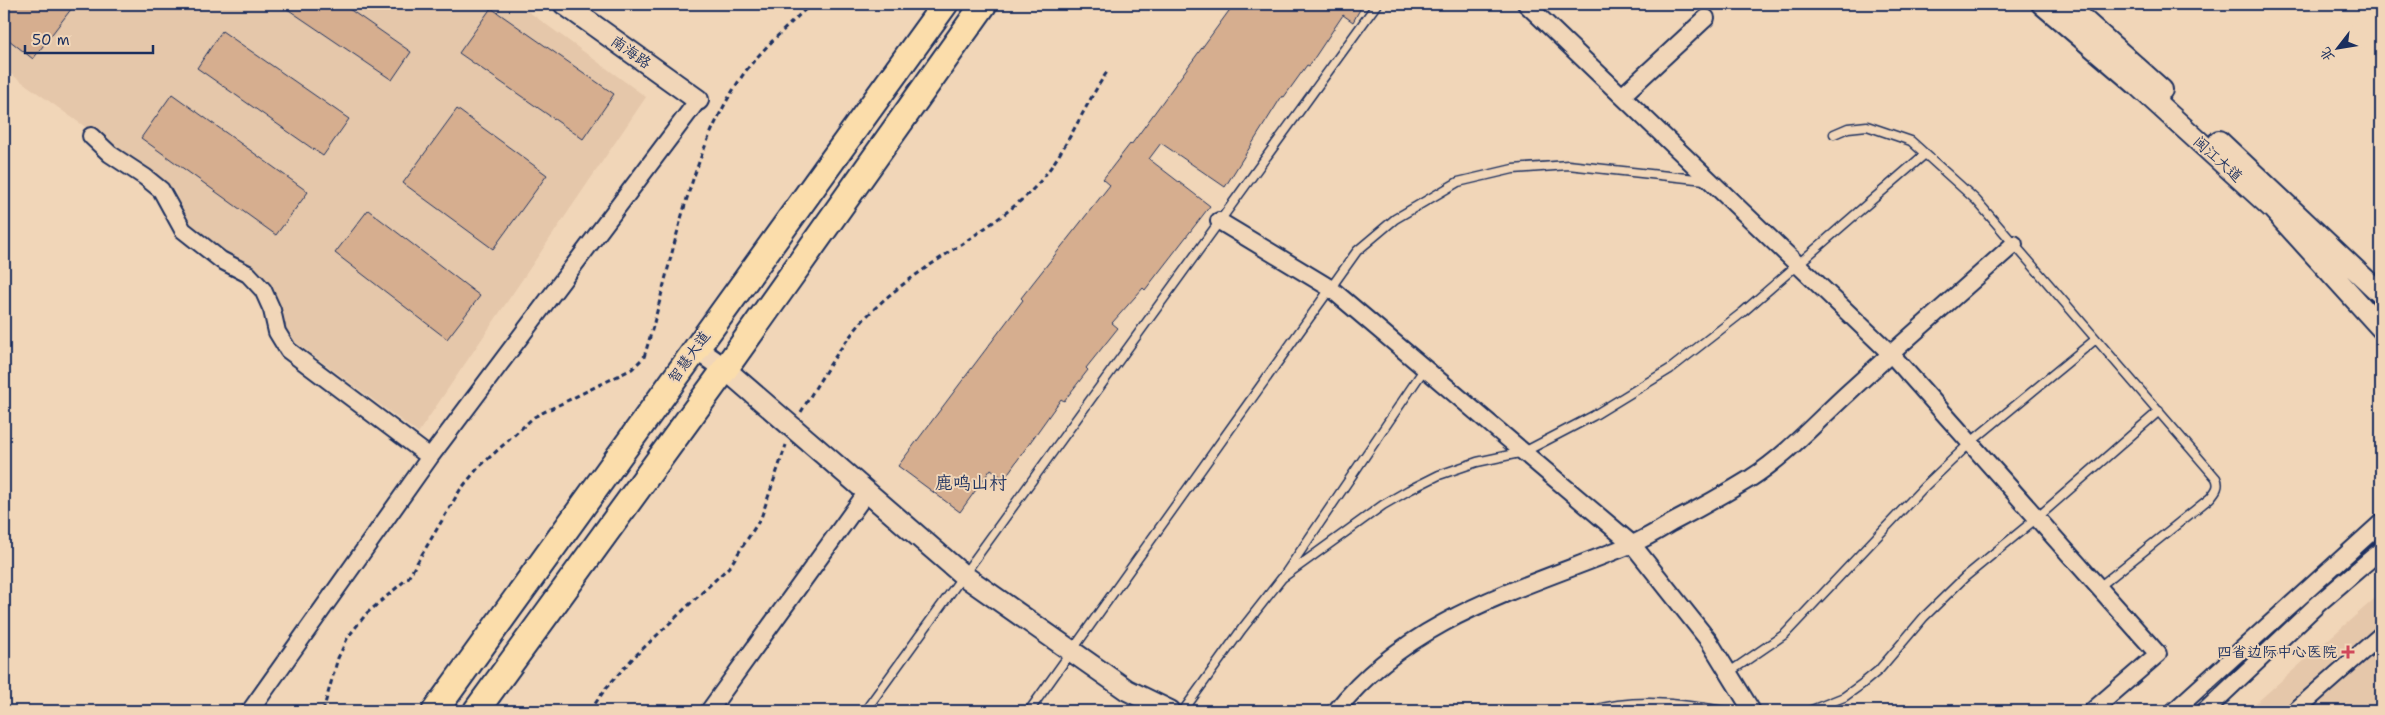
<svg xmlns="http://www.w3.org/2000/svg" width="2385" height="715" viewBox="0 0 2385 715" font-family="'Shantell Sans','LXGW WenKai TC',sans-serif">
<rect width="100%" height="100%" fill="#f1d6b8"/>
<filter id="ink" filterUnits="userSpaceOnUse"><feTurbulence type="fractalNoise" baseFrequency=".02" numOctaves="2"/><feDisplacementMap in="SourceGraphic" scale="10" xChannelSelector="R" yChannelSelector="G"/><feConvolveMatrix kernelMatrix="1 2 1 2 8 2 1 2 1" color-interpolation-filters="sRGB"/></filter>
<g filter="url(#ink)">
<path fill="#e5c7aa" d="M4,4H518L646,97L418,433L286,335L273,291L186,225L175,191L4,69Z
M2381,593V711H2247Z"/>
<path fill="#d6ae8f" stroke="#1b2f5e" d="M4,4H75L33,59L4,36Z
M280,4H342L411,52L392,80Z
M1234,4H1363L1353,22L1343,15L1309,66L1307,65L1284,97L1282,96L1225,187L1161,143L1149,159L1210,206L1145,290L1143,288L1112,323L1118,328L1086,368L1088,370L1064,401L1061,399L1004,479L991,469L960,512L898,466L1023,300L1021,298L1110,185L1103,179L1130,144L1131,145Z
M491,8L614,94L583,139L459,53Z
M222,31L349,119L323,156L197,68Z
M172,94L308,192L276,235L141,138Z
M457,109L547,175L493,249L403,183Z
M368,210L480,296L447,339L335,253Z"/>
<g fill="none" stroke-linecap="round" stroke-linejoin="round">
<g stroke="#1b2f5e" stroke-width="11">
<path id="service" d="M1834,134L1848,128L1867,126L1911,141L1976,200L2216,478C2220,486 2216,491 2210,498L2099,587
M1285,574L1425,368
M1728,673L1785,634L1924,487L1971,442L2096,339
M865,711L1377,4
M1029,711L1357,251L1395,219L1458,182L1513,169L1568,165L1705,180
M1183,711L1242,629L1282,578L1383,505L1409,490L1439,475L1477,462L1524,452L1593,416L1670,369L1743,312L1925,154
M1590,711C1633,698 1680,703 1723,711
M1809,711L1844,697L1862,684L1879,670L1924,617L1965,577L2038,517L2159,411"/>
</g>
<g stroke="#1b2f5e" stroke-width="20">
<path id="minor" d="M1526,4L1891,354L2158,654L2092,711
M1623,95L1706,18
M91,136L110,154L145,177L161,190L183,230L221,260L248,274L263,290L272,310L277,332L288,350L430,457
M1219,221L1330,288L1632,544L1709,641L1752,711
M250,711L430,457L698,100
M709,711L867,492
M1336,711C1409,617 1525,588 1630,545C1644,539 1658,531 1671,523C1698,509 1725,494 1751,478C1788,454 1817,421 1849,392C1903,342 1959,293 2014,244
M2174,711L2381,523
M2205,711L2318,604L2381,550
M2295,711L2381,635"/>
</g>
<g stroke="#1b2f5e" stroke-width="24">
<path id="tertiary" d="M564,4L698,100
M2042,4L2137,85L2273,209L2381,328
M2066,4L2162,90
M2219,141L2381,294
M695,348L725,369L963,575L1127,690L1170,711"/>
</g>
<g stroke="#1b2f5e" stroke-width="29">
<path id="primary" d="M435,711L945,4
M476,711L725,369L984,4"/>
</g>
<path stroke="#1b2f5e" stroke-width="3" stroke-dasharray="5 4" stroke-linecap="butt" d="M801,412C821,378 841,344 868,315C914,268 977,240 1026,196C1062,163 1080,112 1107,72
M323,711L338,658L348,637L367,613L408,578L460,490L478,468L534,417L632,369L644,357C674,261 686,155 745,72C764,47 789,25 811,4
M590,711L606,688L634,657L730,566L761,518L786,445"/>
<use href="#service" stroke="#f1d6b8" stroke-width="8"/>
<use href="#minor" stroke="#f1d6b8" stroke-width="16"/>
<use href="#tertiary" stroke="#f1d6b8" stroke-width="20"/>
<use href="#primary" stroke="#fbddab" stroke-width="25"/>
</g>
</g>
<path fill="#d1495b" stroke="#f1d6b8" stroke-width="2" d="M2345.5 644.5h5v5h5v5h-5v5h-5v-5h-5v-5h5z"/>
<g text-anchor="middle" stroke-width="4" stroke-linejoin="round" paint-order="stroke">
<g font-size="15" fill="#1b2f5e" stroke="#f1d6b8">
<text transform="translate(631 52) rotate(35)" y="5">南海路</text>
<text transform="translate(2218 159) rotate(42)" y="5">闽江大道</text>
<text transform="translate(689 357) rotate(-54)" y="5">智慧大道</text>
</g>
<g font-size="15" fill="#1b2f5e" stroke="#f1d6b8" text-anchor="end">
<text x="2337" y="657">四省边际中心医院</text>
</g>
<g font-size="18" fill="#1b2f5e" stroke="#f1d6b8">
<text x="971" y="489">鹿鸣山村</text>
</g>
</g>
<rect width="2385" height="715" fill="none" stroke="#f1d6b8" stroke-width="20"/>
<rect x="10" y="10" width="2365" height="695" fill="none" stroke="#1b2f5e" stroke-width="2" filter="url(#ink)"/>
<g transform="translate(2338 48) rotate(239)" stroke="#f1d6b8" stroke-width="4" paint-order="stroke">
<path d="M0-4L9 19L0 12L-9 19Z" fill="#1b2f5e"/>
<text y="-8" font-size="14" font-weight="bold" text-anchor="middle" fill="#1b2f5e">北</text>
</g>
<path d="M25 45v8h128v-8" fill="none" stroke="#1b2f5e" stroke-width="2.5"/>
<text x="32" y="45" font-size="15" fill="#1b2f5e" stroke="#f1d6b8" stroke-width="4" paint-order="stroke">50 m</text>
</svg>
